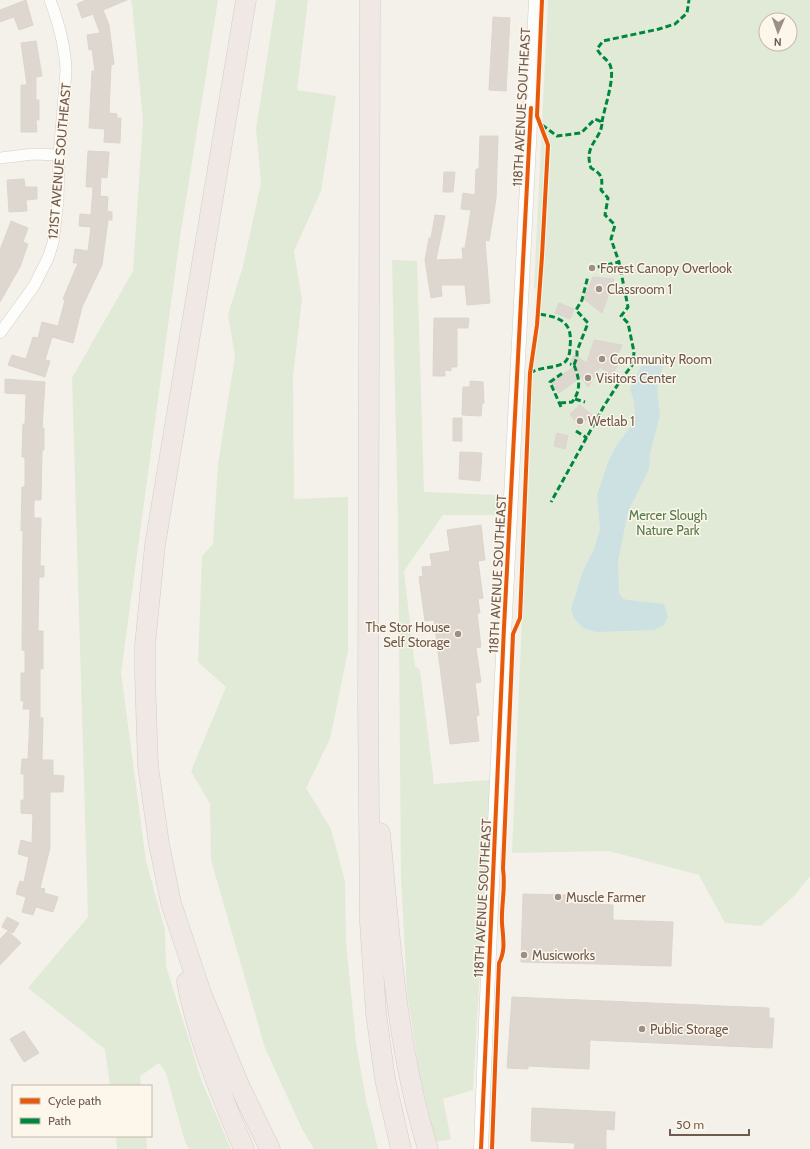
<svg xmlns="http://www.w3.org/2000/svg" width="810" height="1149" viewBox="0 0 810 1149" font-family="Cabin,sans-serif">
<rect width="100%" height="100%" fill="#f4f1ea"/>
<path fill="#e1ead6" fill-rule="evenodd" d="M130,0H218L180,237L121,673L146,861L165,930L166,966L202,1082L231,1149H189L185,1142L166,1073L159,1063L140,1076L141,1086H110L105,1049L28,988L88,917L72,378L133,271L143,121L132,3Z
M276,0H308L297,90L336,96L321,191L294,251L302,299L293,377L294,499L348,497V651L330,739L306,788L331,829L345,881L346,942L356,1043L366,1100L378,1149H314L302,1129L265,1048L211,860L210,804L191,771L226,687L198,662L202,556L213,544L218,464L235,356L228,315L243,266L261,183L256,129Z
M548,0H810V876L794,896L761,926L725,923L699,875L609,851L512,853L536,289L534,288ZM766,20H790V44H766Z
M392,260L417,261L424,492L500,495L499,515H443L404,571L415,666L420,670L434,784L491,780L473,1090L443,1099L451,1139L436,1142L420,1077L407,993L401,877L398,523Z
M116,1136H146L147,1149H117Z"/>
<path fill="#cde1e3" d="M655,355L661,357L664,361L657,388L660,415L650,454L649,469L628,512L618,561L619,593L622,598L627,600L664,604L668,617L664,625L654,630L596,632L583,628L574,618L571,609L583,571L594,549L600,529L597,495L608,462L616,446L632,425L635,414L634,401L630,389L644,360Z"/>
<path fill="#ddd7d0" stroke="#dcd5cd" d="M26,0L33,25L19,30L14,17L0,22V10Z
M86,0H127L103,10L109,25L114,64L111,65L109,113L117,114V118H121L120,143L104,142L105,129L89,128L92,71H95L92,49L89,50L87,35L100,33L93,14L82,18L77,4Z
M493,17L510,18L506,91L489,90Z
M36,41L42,76L36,77V100H39V120H36L37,132H21V85H27L21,43Z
M480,136H498L496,199L489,241L485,240L490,303L467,305L465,285H441L442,296L431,298L425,260L429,238H431L435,215L445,216L436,260L463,259L462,248H465L471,210L461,209L463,193L475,195L476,169H479Z
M88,151L109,152L107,178L101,177L100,196L108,197L107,211L112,212V220H108L102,265L82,307L73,343L52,337L45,360L50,361L45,377L8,365L12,355L26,359L33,337L38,338L42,322L58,326L65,300L63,299L78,263H73L75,249L88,251L91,227L79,226L80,214L91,215L93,187H86Z
M444,172H455L453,192H443Z
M24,179L25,187H37V199L26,200L27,211L9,212L7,180Z
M11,221L28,228L23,242L28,244L20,267L0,302V250Z
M593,277L614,279L602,313L584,299Z
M559,303L574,309L570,319L555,313Z
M434,318H469L468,328H457V367H451V371L445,370V376H433Z
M594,340L622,345L616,358L620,360L612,377L600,367L588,387L581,377L559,393L551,382L575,366L571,361L574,355L587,363Z
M5,379L45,382L42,428H44V450H42L41,500H34V518H41L40,566H44V577H39L38,631H43V669H40V718H43L42,760H53V775L64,776L63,792H50V848L40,888L45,889L44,893L58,897L53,912L36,907L33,915L22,912L26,897L16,894L20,881L24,882L29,857L18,854L21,840L32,843L33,814L21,813V800H24V774H21L22,759H28L29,739L30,709H23L24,701H21V673H25V651L22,650L23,530L21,531L22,487H25V457H22L23,424H25L26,394L5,393Z
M470,381L483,382L484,403H482L481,416L462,415L463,387H470Z
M580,405L592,415L579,427L570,414Z
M453,418H462V441H453Z
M557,433L568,436L565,449L554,446Z
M460,452L482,453L480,481L459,479Z
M481,525L485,560L478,561L483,598L478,599L480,613H477L481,647L476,648L481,682L475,683L479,715L476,716L479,741L450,744L434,620L425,621L419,577L423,576L422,567L432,566L430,554L450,551L447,530Z
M523,894L566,895V903L613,905V920L673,922L671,966L521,962Z
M7,917L19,923L13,933L2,927Z
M8,931L21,943L0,965V939Z
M512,997L769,1008V1018H774L772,1048L590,1040L589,1069L528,1066V1069L507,1068Z
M24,1031L39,1053L24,1062L10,1039Z
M532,1108L615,1112L614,1130L606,1129V1149H574L575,1143L531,1141Z"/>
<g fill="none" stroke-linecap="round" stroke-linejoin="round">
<g stroke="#d3cec8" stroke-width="12">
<path id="minor" d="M0,158L33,154L59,155
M0,333L34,286L48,258L53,243L58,200L59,155L66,71C65,45 59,24 50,0"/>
</g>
<g stroke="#d3cec8" stroke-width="15">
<path id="tertiary" d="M481,1149C495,766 518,383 536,0"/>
</g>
<g stroke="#d3ccc7" stroke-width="21">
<path id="motorway" d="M246,0L155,545L145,645V676L148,766L159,844L171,903L201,993L239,1085L270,1149
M370,0L368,703L370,922L376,1013L385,1079L401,1149
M380,833C390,939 396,1046 428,1149
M187,982C198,1040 221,1095 244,1149"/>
</g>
<use href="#minor" stroke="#fdfdfc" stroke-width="11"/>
<use href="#tertiary" stroke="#fdfdfc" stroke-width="14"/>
<use href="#motorway" stroke="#efe8e4" stroke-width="20"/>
<path stroke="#00873e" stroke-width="3" stroke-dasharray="6 3" stroke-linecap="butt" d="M602,122C604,108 617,74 609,63C605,58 600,55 597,49L603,41L659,29L675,24L687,13L689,0
M542,125L557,136L581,133L595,119L602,122C602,140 583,144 591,168C602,174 603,178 601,190L608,198L605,215L615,225L611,239L619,262L628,307L621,316L628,323L634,352L633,364L620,381L604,406L551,502
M589,269L619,262
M574,365L577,357V351L588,323L576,310L582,300L588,276
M530,373C541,366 556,369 565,362C569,358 570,352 570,347C573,322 561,317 538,314
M575,399L585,402
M560,403L572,402C582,390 579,377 574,365L570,364
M561,407L550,382L564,372
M576,431L587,438"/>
<g stroke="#fdf6eb" stroke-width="6">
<path id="cycleway" d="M481,1149L504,627L531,108
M492,1149L499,963C506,950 503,938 502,923C501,905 506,888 503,869L513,634L520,618L530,373L537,325L542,256L548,145L537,116L542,0"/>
</g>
<use href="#cycleway" stroke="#e8590c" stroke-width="4"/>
</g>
<g fill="#9e8f85" stroke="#fdf6eb" stroke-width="1.5">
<circle cx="592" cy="268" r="4"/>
<circle cx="599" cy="289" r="4"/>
<circle cx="602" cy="359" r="4"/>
<circle cx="588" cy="378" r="4"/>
<circle cx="580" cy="421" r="4"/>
<circle cx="458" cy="634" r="4"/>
<circle cx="558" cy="897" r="4"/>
<circle cx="524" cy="955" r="4"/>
<circle cx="642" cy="1029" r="4"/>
</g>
<g text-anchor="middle" stroke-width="3" stroke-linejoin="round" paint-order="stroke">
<g font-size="13" fill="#6f5a4e" stroke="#fdf6eb">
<text transform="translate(521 107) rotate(-87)" y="5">118TH AVENUE SOUTHEAST</text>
<text transform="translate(59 161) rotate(-85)" y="5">121ST AVENUE SOUTHEAST</text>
<text transform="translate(497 574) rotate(-87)" y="5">118TH AVENUE SOUTHEAST</text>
<text transform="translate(482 898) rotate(-87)" y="5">118TH AVENUE SOUTHEAST</text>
</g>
<g font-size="13" fill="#6f5a4e" stroke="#fdf6eb" text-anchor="start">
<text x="600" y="273">Forest Canopy Overlook</text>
<text x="607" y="294">Classroom 1</text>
<text x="610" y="364">Community Room</text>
<text x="596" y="383">Visitors Center</text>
<text x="588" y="426">Wetlab 1</text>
<text x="450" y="632" text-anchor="end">The Stor House<tspan x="450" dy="15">Self Storage</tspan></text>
<text x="566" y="902">Muscle Farmer</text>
<text x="532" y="960">Musicworks</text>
<text x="650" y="1034">Public Storage</text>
</g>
<g font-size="13" fill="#567a4a" stroke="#fdf6eb">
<text x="668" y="520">Mercer Slough<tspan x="668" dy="15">Nature Park</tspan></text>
</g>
</g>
<rect x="12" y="1085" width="140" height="52" fill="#fdf6eb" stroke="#c4b8ac"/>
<rect x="20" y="1098" width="20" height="6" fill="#e8590c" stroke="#c4b8ac"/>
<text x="48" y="1105" font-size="12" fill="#6f5a4e">Cycle path</text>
<rect x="20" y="1118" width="20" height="6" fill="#00873e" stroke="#c4b8ac"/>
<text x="48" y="1125" font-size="12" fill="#6f5a4e">Path</text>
<g transform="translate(778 32) rotate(182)"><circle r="19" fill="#fdf6eb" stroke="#c4b8ac"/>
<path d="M0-3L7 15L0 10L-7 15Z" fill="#9e8f85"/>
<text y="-6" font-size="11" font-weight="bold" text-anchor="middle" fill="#6f5a4e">N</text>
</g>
<path d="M670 1129v6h79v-6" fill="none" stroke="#6f5a4e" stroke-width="2"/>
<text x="676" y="1129" font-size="12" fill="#6f5a4e" stroke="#fdf6eb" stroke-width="3" paint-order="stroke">50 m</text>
</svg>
